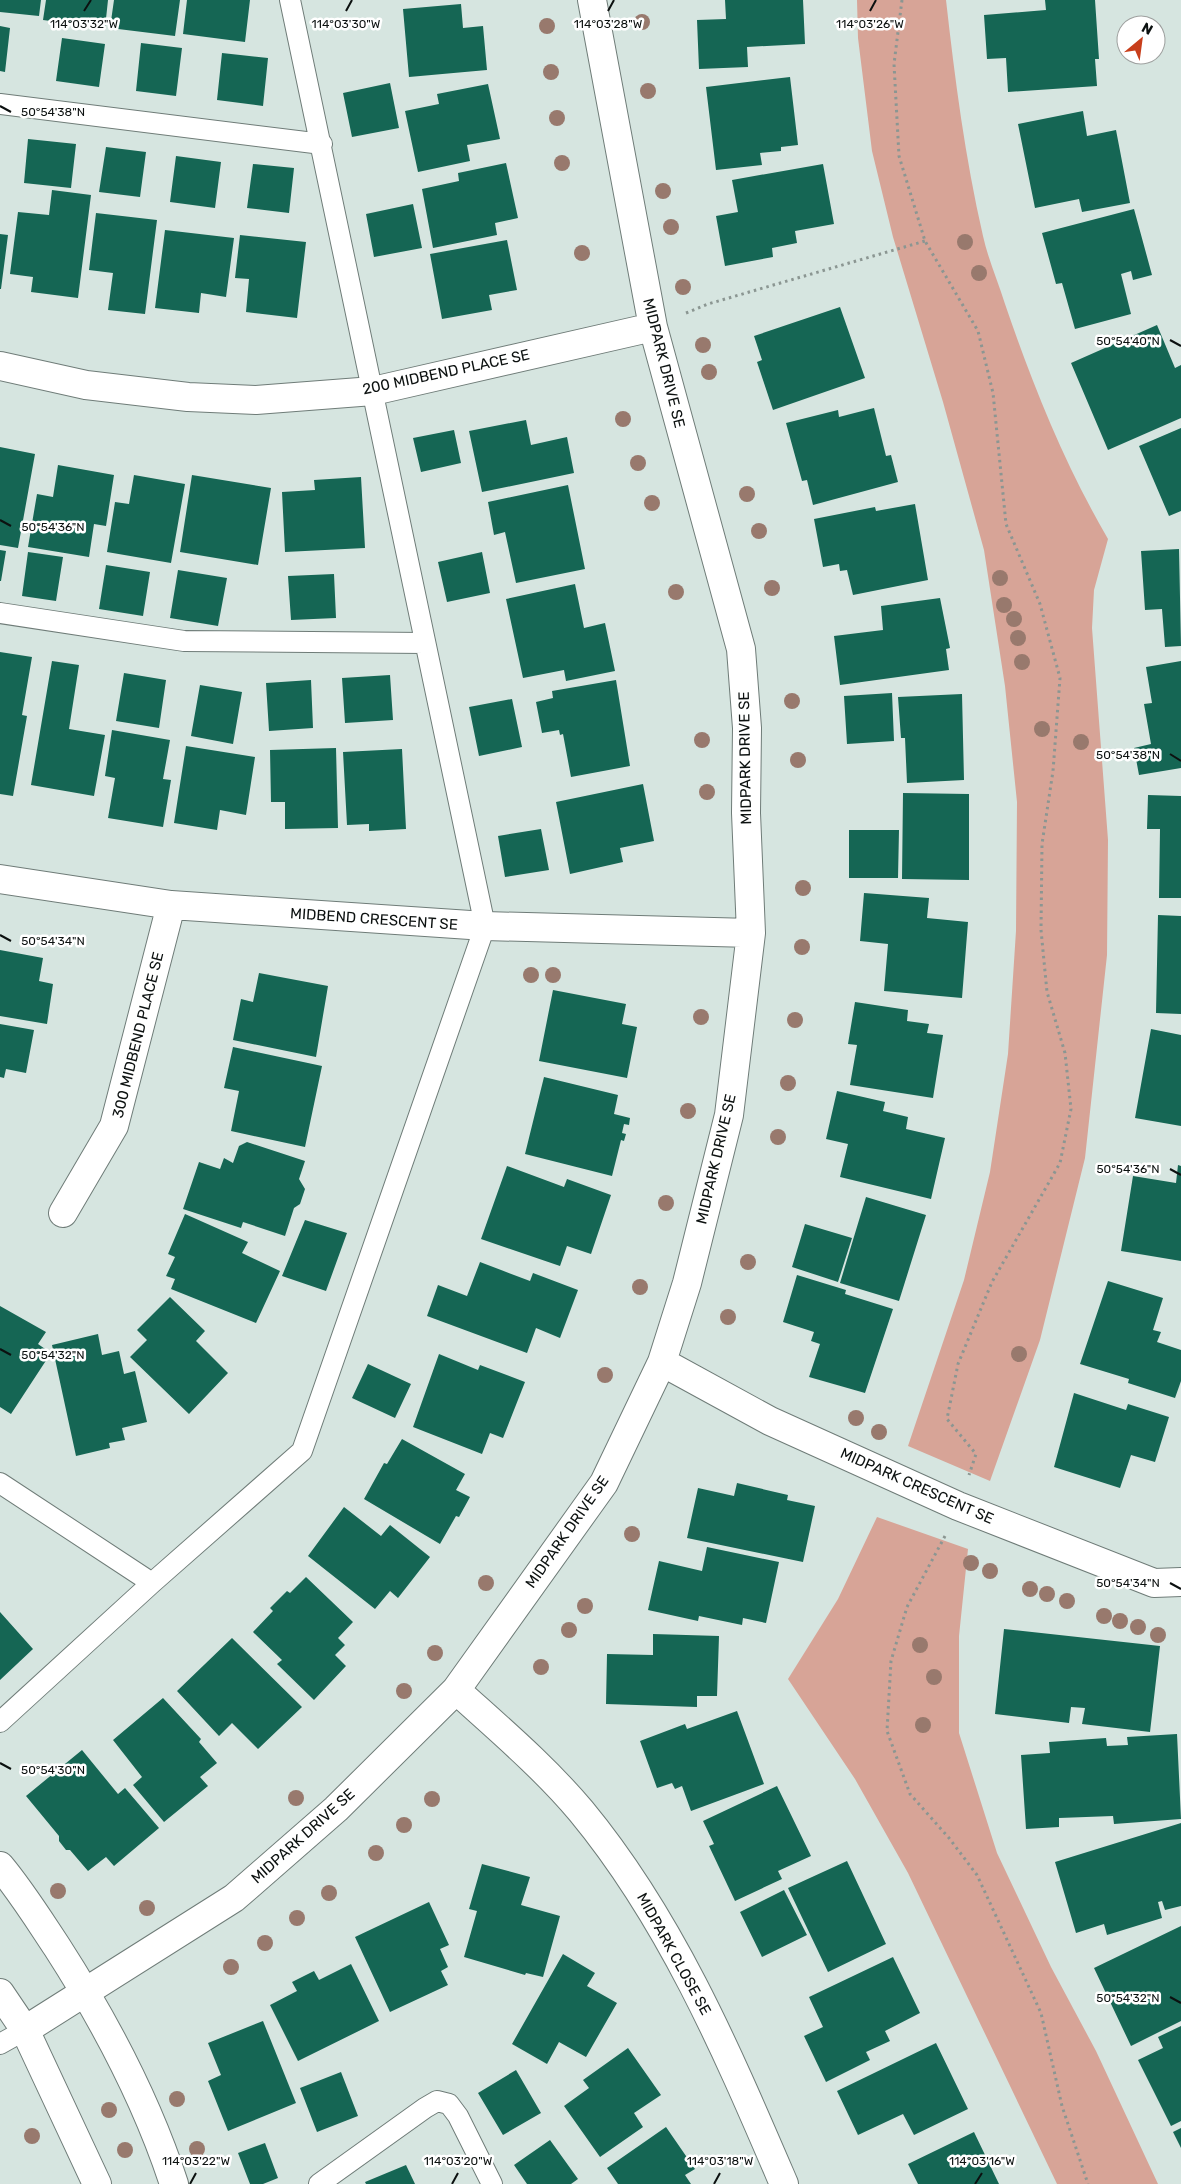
<svg xmlns="http://www.w3.org/2000/svg" width="1181" height="2184" viewBox="0 0 1181 2184" font-family="Rubik,sans-serif">
<rect width="100%" height="100%" fill="#d6e5e0"/>
<path fill="#d7a497" d="M857,0H946C955,80 965,157 983,236C988,259 998,281 1005,304C1033,386 1065,465 1108,539L1094,590L1092,628L1108,840L1107,955L1085,1158L1040,1340L990,1481L908,1446L964,1280L990,1172L1008,1054L1016,931L1017,802L1005,686L984,550L943,402L893,237L872,151L858,38Z
M877,1517L968,1549L959,1636V1733L997,1853L1051,1967L1096,2051L1158,2184H1057L908,1873L855,1779L788,1679L838,1599Z"/>
<path fill="#156654" d="M0,0H41L39,16L0,12Z
M46,0H108L105,28L43,20Z
M114,0H180L175,36L110,28Z
M187,0H250L245,42L183,34Z
M725,0H803L805,44L747,47L748,67L699,69L697,20L726,19Z
M1045,0H1095L1099,59H1095L1097,86L1008,92L1006,58L987,59L984,15L1046,10Z
M461,4L463,28L483,26L487,70L409,77L403,9Z
M0,26L10,28L5,72L0,71Z
M62,38L105,44L99,87L56,81Z
M141,43L182,48L176,96L136,91Z
M222,53L268,58L263,106L217,100Z
M790,77L798,145L781,147V151L760,153L762,165L716,170L706,87Z
M390,83L399,128L352,137L343,93Z
M488,84L500,139L467,145L470,161L418,172L405,111L439,104L437,94Z
M1083,111L1087,136L1116,130L1130,203L1082,212L1079,199L1035,208L1018,124Z
M28,139L76,144L71,188L24,183Z
M106,147L146,152L140,197L99,192Z
M176,156L221,162L215,208L170,202Z
M506,163L518,218L495,223L497,235L433,248L422,189L459,181L458,173Z
M253,164L294,168L289,213L247,208Z
M823,164L834,224L795,231L797,243L772,248L773,257L725,266L716,216L738,212L732,180Z
M52,190L91,195L78,298L31,292L33,277L10,274L18,212L49,215Z
M413,204L422,248L374,257L366,214Z
M1134,209L1152,275L1133,280L1131,271L1121,274L1131,314L1075,329L1062,283L1056,284L1042,233Z
M96,213L157,220L145,314L108,310L113,273L89,270Z
M165,230L234,238L226,297L201,293L199,313L155,308Z
M0,234L8,235L1,289H0Z
M240,235L306,242L297,318L246,312L249,279L235,278Z
M507,240L517,290L489,295L492,310L442,319L430,254Z
M840,307L865,378L773,410L757,362L762,360L754,336Z
M1157,325L1175,368L1181,365V418L1108,450L1071,363Z
M874,408L886,456L891,455L898,482L813,505L807,480L802,481L786,423L838,410L839,417Z
M526,420L531,445L567,437L574,473L482,492L469,431Z
M1181,428V511L1169,516L1139,446Z
M454,430L461,463L421,472L413,438Z
M0,447L35,454L18,548L0,545Z
M58,465L114,475L106,526L94,524L89,557L28,547L37,494L53,497Z
M134,475L185,484L171,563L107,552L115,502L129,504Z
M192,475L271,488L258,565L180,552Z
M361,477L365,548L285,552L282,492L315,490L314,480Z
M568,485L585,569L516,583L505,532L494,535L488,502Z
M915,504L928,580L853,595L847,570L840,571L839,564L823,567L814,519L875,507L876,511Z
M1179,549L1181,646L1165,647L1162,609L1145,610L1141,551Z
M0,550L6,551L1,581H0Z
M28,552L63,557L56,601L22,596Z
M482,552L490,593L447,602L438,562Z
M106,565L150,572L143,616L99,609Z
M178,570L227,578L218,626L170,618Z
M334,574L336,618L291,620L288,576Z
M575,584L584,628L605,623L615,671L566,681L564,670L523,678L506,599Z
M940,598L950,648L946,649L949,670L840,685L834,636L883,630L881,606Z
M0,652L32,657L22,715L27,716L13,796L0,794Z
M52,661L79,665L69,729L105,735L94,796L31,785Z
M1181,661V768L1139,775L1134,748L1151,744L1144,704L1152,703L1146,667Z
M124,673L166,680L159,728L116,721Z
M390,675L393,720L345,723L342,678Z
M311,680L313,728L269,731L266,683Z
M616,680L630,766L571,777L563,734L560,735L559,730L542,733L536,702L553,698L552,691Z
M200,685L242,692L233,744L191,736Z
M892,693L894,741L847,744L844,696Z
M962,694L964,780L907,783L905,738H901L898,697Z
M512,699L522,747L479,756L469,707Z
M112,730L170,740L163,779L171,780L163,827L108,818L115,778L105,776Z
M186,746L255,757L246,815L220,810L217,830L174,823Z
M336,748L338,828L285,829V802H271L270,750Z
M402,749L406,829L369,831V824L347,825L343,752Z
M643,784L654,841L620,848L623,862L570,874L556,802Z
M903,793L969,794V880L902,879Z
M1148,795L1181,796V898H1159L1160,829H1147Z
M541,829L549,870L505,877L498,836Z
M849,830H899L898,878H849Z
M864,893L929,898L927,918L968,922L962,998L884,991L888,944L860,941Z
M1158,915L1181,916V1014L1156,1013Z
M0,950L43,958L39,981L53,984L47,1024L0,1016Z
M259,973L328,986L316,1057L233,1040L241,999L253,1002Z
M553,990L626,1004L622,1024L637,1027L627,1078L539,1061Z
M855,1002L908,1010L907,1021L929,1024L927,1033L943,1035L933,1098L850,1085L857,1045L848,1044Z
M0,1024L34,1030L26,1073L6,1069L4,1078L0,1077Z
M1151,1029L1181,1035V1126L1135,1118Z
M233,1047L322,1066L305,1147L231,1131L239,1091L224,1088Z
M544,1077L618,1095L614,1114L630,1118L629,1125L624,1124L622,1133L626,1134L624,1141L621,1140L612,1176L525,1154Z
M837,1091L885,1102L883,1111L908,1117L906,1129L945,1138L931,1199L840,1177L848,1144L826,1139Z
M247,1142L305,1161L299,1179L305,1189L300,1204L294,1208L285,1236L243,1222L241,1228L183,1209L199,1162L220,1169L224,1158L233,1163L239,1146Z
M1178,1165L1181,1166V1261L1121,1251L1133,1176L1176,1183Z
M507,1166L564,1187L567,1179L611,1195L591,1254L567,1246L560,1266L481,1239Z
M866,1197L926,1215L899,1301L840,1283Z
M185,1214L248,1242L242,1253L280,1271L256,1323L171,1289L175,1279L166,1276L175,1257L168,1254Z
M305,1220L347,1233L326,1291L282,1276Z
M805,1224L852,1238L838,1282L792,1267Z
M480,1262L530,1281L533,1273L578,1290L560,1338L536,1328L527,1353L427,1316L438,1285L467,1296Z
M797,1275L846,1290L845,1294L893,1309L865,1393L809,1377L820,1344L811,1341L814,1332L783,1322Z
M1108,1281L1163,1298L1153,1330L1161,1332L1157,1342L1181,1350V1381L1175,1398L1128,1383L1129,1379L1080,1364Z
M170,1297L205,1331L196,1341L228,1373L189,1414L130,1357L147,1340L137,1330Z
M0,1306L46,1332L38,1344L48,1351L47,1359L11,1414L0,1407Z
M98,1334L102,1355L119,1351L124,1374L135,1371L147,1422L122,1428L125,1440L109,1443L110,1448L76,1456L52,1345Z
M439,1354L478,1370L480,1365L525,1382L503,1438L490,1433L482,1454L413,1427Z
M368,1364L411,1384L395,1418L352,1398Z
M1074,1393L1126,1410L1128,1404L1169,1417L1155,1462L1131,1455L1120,1488L1054,1467Z
M402,1439L465,1474L456,1490L470,1497L459,1517L456,1516L440,1544L364,1499L384,1463L387,1464Z
M737,1483L788,1495L787,1500L815,1506L803,1562L687,1538L698,1488L734,1496Z
M344,1507L381,1536L390,1525L430,1557L398,1598L390,1591L375,1609L308,1556Z
M707,1547L779,1562L766,1623L743,1618L742,1625L699,1616L698,1621L648,1610L659,1561L702,1571Z
M306,1577L353,1622L338,1638L345,1645L335,1655L346,1666L314,1700L277,1664L282,1660L253,1632L273,1611L270,1608L287,1591L290,1593Z
M0,1612L33,1649L0,1680Z
M1004,1629L1160,1646L1150,1732L1082,1724L1085,1708L1071,1707L1069,1723L995,1714Z
M653,1634L719,1636L717,1696H697V1707L606,1704L607,1654L653,1655Z
M232,1638L302,1707L258,1749L232,1723L219,1736L177,1691Z
M163,1698L201,1739L199,1742L217,1763L200,1777L208,1786L164,1822L133,1785L142,1777L113,1740Z
M737,1711L764,1784L691,1811L682,1786L675,1789L672,1783L657,1788L640,1741L685,1724L687,1729Z
M1177,1734L1181,1819L1114,1824L1113,1816L1059,1818V1827L1026,1829L1021,1755L1050,1753L1049,1742L1106,1738L1107,1746L1128,1745L1127,1737Z
M82,1750L118,1794L125,1788L159,1828L114,1866L106,1857L88,1871L70,1850H66L59,1841V1836L26,1796Z
M777,1786L811,1856L778,1871L782,1879L735,1901L709,1846L714,1844L703,1821Z
M1181,1823V1906L1165,1910L1162,1901L1158,1902L1162,1918L1107,1935L1104,1924L1076,1933L1055,1862Z
M847,1861L886,1944L828,1972L788,1888Z
M482,1864L530,1877L521,1905L560,1916L543,1977L526,1973L525,1975L464,1957L477,1911L469,1909Z
M784,1890L807,1935L762,1957L740,1912Z
M429,1902L449,1945L440,1949L448,1967L441,1971L448,1985L390,2012L355,1937Z
M1181,1926V2021L1131,2046L1094,1968Z
M563,1954L595,1973L587,1986L617,2003L586,2057L559,2042L547,2064L512,2044Z
M893,1957L920,2013L885,2031L890,2041L866,2052L870,2060L826,2082L804,2036L823,2027L809,1997Z
M351,1964L379,2021L298,2061L270,2005L297,1991L292,1982L314,1971L319,1980Z
M263,2021L296,2103L228,2131L208,2081L221,2075L208,2043Z
M1181,2026V2121L1171,2126L1138,2060L1163,2048L1158,2037Z
M936,2043L968,2109L914,2135L903,2114L858,2135L837,2091Z
M628,2048L661,2095L634,2113L643,2127L600,2157L564,2106L589,2088L583,2080Z
M516,2070L541,2113L503,2135L478,2093Z
M341,2072L358,2116L317,2132L300,2088Z
M666,2127L695,2169L685,2175L691,2184H618L607,2168Z
M1181,2128V2148L1173,2132Z
M974,2132L999,2184H918L908,2164Z
M550,2140L578,2179L571,2184H527L514,2165Z
M265,2143L278,2178L263,2184H250L238,2153Z
M406,2165L415,2184H366L365,2182Z"/>
<g fill="none" stroke-linecap="round" stroke-linejoin="round">
<g stroke="#6f7c78" stroke-width="22">
<path id="lane" d="M0,104L322,144
M0,613L184,641L425,643
M0,1483L152,1583
M0,1722L152,1583L302,1451L485,926L290,0
M0,2044L25,2030
M319,2184L425,2108L437,2101L449,2104L458,2116L492,2184"/>
</g>
<g stroke="#6f7c78" stroke-width="30">
<path id="street" d="M0,366L86,385L188,397L256,400L373,391L653,327
M0,879L171,905L485,926L751,933
M63,1213L114,1126L171,905
M662,1362L770,1421L958,1506L1154,1583L1181,1582
M456,1690C499,1729 544,1767 581,1811C672,1921 728,2054 784,2184
M25,2030L234,1898L336,1809L456,1690L604,1483L662,1362L687,1283L729,1115L751,933L746,813L747,728L741,649L653,327L592,0"/>
</g>
<g stroke="#6f7c78" stroke-width="30">
<path id="secondary" d="M0,1866C21,1891 39,1920 57,1947C104,2020 147,2101 174,2184
M0,1993L25,2030L97,2184"/>
</g>
<path stroke="#8b9692" stroke-width="3" stroke-dasharray="2.5 4" stroke-linecap="butt" d="M902,0L894,64L899,156L925,241L978,331L993,393L1006,524L1040,604L1060,678L1053,771L1042,844L1041,930L1047,992L1065,1053L1071,1109L1060,1163L992,1282L958,1364L947,1419L976,1454L969,1475
M686,313L708,304L925,241
M945,1536L907,1607L891,1661L887,1731L910,1794L949,1838L977,1875L1041,2013L1062,2106L1088,2184"/>
<use href="#lane" stroke="#fff" stroke-width="20"/>
<use href="#street" stroke="#fff" stroke-width="28"/>
<use href="#secondary" stroke="#fff" stroke-width="28"/>
</g>
<g fill="#98796d">
<circle cx="642" cy="22" r="8"/>
<circle cx="547" cy="26" r="8"/>
<circle cx="551" cy="72" r="8"/>
<circle cx="648" cy="91" r="8"/>
<circle cx="557" cy="118" r="8"/>
<circle cx="562" cy="163" r="8"/>
<circle cx="663" cy="191" r="8"/>
<circle cx="671" cy="227" r="8"/>
<circle cx="965" cy="242" r="8"/>
<circle cx="582" cy="253" r="8"/>
<circle cx="979" cy="273" r="8"/>
<circle cx="683" cy="287" r="8"/>
<circle cx="703" cy="345" r="8"/>
<circle cx="709" cy="372" r="8"/>
<circle cx="623" cy="419" r="8"/>
<circle cx="638" cy="463" r="8"/>
<circle cx="747" cy="494" r="8"/>
<circle cx="652" cy="503" r="8"/>
<circle cx="759" cy="531" r="8"/>
<circle cx="1000" cy="578" r="8"/>
<circle cx="772" cy="588" r="8"/>
<circle cx="676" cy="592" r="8"/>
<circle cx="1004" cy="605" r="8"/>
<circle cx="1014" cy="619" r="8"/>
<circle cx="1018" cy="638" r="8"/>
<circle cx="1022" cy="662" r="8"/>
<circle cx="792" cy="701" r="8"/>
<circle cx="1042" cy="729" r="8"/>
<circle cx="702" cy="740" r="8"/>
<circle cx="1081" cy="742" r="8"/>
<circle cx="798" cy="760" r="8"/>
<circle cx="707" cy="792" r="8"/>
<circle cx="803" cy="888" r="8"/>
<circle cx="802" cy="947" r="8"/>
<circle cx="531" cy="975" r="8"/>
<circle cx="553" cy="975" r="8"/>
<circle cx="701" cy="1017" r="8"/>
<circle cx="795" cy="1020" r="8"/>
<circle cx="788" cy="1083" r="8"/>
<circle cx="688" cy="1111" r="8"/>
<circle cx="778" cy="1137" r="8"/>
<circle cx="666" cy="1203" r="8"/>
<circle cx="748" cy="1262" r="8"/>
<circle cx="640" cy="1287" r="8"/>
<circle cx="728" cy="1317" r="8"/>
<circle cx="1019" cy="1354" r="8"/>
<circle cx="605" cy="1375" r="8"/>
<circle cx="856" cy="1418" r="8"/>
<circle cx="879" cy="1432" r="8"/>
<circle cx="632" cy="1534" r="8"/>
<circle cx="971" cy="1563" r="8"/>
<circle cx="990" cy="1571" r="8"/>
<circle cx="486" cy="1583" r="8"/>
<circle cx="1030" cy="1589" r="8"/>
<circle cx="1047" cy="1594" r="8"/>
<circle cx="1067" cy="1601" r="8"/>
<circle cx="585" cy="1606" r="8"/>
<circle cx="1104" cy="1616" r="8"/>
<circle cx="1120" cy="1621" r="8"/>
<circle cx="1138" cy="1627" r="8"/>
<circle cx="569" cy="1630" r="8"/>
<circle cx="1158" cy="1635" r="8"/>
<circle cx="920" cy="1645" r="8"/>
<circle cx="435" cy="1653" r="8"/>
<circle cx="541" cy="1667" r="8"/>
<circle cx="934" cy="1677" r="8"/>
<circle cx="404" cy="1691" r="8"/>
<circle cx="923" cy="1725" r="8"/>
<circle cx="296" cy="1798" r="8"/>
<circle cx="432" cy="1799" r="8"/>
<circle cx="404" cy="1825" r="8"/>
<circle cx="376" cy="1853" r="8"/>
<circle cx="58" cy="1891" r="8"/>
<circle cx="329" cy="1893" r="8"/>
<circle cx="147" cy="1908" r="8"/>
<circle cx="297" cy="1918" r="8"/>
<circle cx="265" cy="1943" r="8"/>
<circle cx="231" cy="1967" r="8"/>
<circle cx="177" cy="2099" r="8"/>
<circle cx="109" cy="2110" r="8"/>
<circle cx="32" cy="2136" r="8"/>
<circle cx="197" cy="2149" r="8"/>
<circle cx="125" cy="2150" r="8"/>
</g>
<path fill="none" stroke="#0c1110" stroke-width="2" d="M84,11L91,0M346,11L352,0M608,11L614,0M870,11L876,0M0,106L11,112M1170,340L1181,346M0,520L11,526M1170,754L1181,761M0,935L11,941M1170,1169L1181,1175M0,1349L11,1355M1170,1583L1181,1589M0,1763L11,1769M1170,1997L1181,2003M190,2184L196,2173M452,2184L458,2173M714,2184L720,2173M975,2184L982,2173"/>
<g text-anchor="middle" stroke-width="5" stroke-linejoin="round" paint-order="stroke">
<g font-size="15" fill="#0c1110" stroke="#fff">
<text transform="translate(664 363) rotate(76)" y="5">MIDPARK DRIVE SE</text>
<text transform="translate(446 372) rotate(-12)" y="5">200 MIDBEND PLACE SE</text>
<text transform="translate(745 758) rotate(-91)" y="5">MIDPARK DRIVE SE</text>
<text transform="translate(374 919) rotate(4)" y="5">MIDBEND CRESCENT SE</text>
<text transform="translate(138 1035) rotate(-76)" y="5">300 MIDBEND PLACE SE</text>
<text transform="translate(716 1159) rotate(-77)" y="5">MIDPARK DRIVE SE</text>
<text transform="translate(917 1486) rotate(24)" y="5">MIDPARK CRESCENT SE</text>
<text transform="translate(567 1532) rotate(-55)" y="5">MIDPARK DRIVE SE</text>
<text transform="translate(303 1836) rotate(-42)" y="5">MIDPARK DRIVE SE</text>
<text transform="translate(674 1954) rotate(61)" y="5">MIDPARK CLOSE SE</text>
</g>
</g>
<g font-size="12" text-anchor="middle" fill="#0c1110" stroke="#fff" stroke-width="5" stroke-linejoin="round" paint-order="stroke">
<text x="84" y="28">114°03'32"W</text>
<text x="346" y="28">114°03'30"W</text>
<text x="608" y="28">114°03'28"W</text>
<text x="870" y="28">114°03'26"W</text>
<text x="53" y="116">50°54'38"N</text>
<text x="1128" y="345">50°54'40"N</text>
<text x="53" y="531">50°54'36"N</text>
<text x="1128" y="759">50°54'38"N</text>
<text x="53" y="945">50°54'34"N</text>
<text x="1128" y="1173">50°54'36"N</text>
<text x="53" y="1359">50°54'32"N</text>
<text x="1128" y="1587">50°54'34"N</text>
<text x="53" y="1774">50°54'30"N</text>
<text x="1128" y="2002">50°54'32"N</text>
<text x="196" y="2165">114°03'22"W</text>
<text x="458" y="2165">114°03'20"W</text>
<text x="720" y="2165">114°03'18"W</text>
<text x="982" y="2165">114°03'16"W</text>
</g>
<g transform="translate(1141 40) rotate(29)"><circle r="24" fill="#ffffff" stroke="#9ea09f"/>
<path d="M0-4L9 19L0 12L-9 19Z" fill="#c83e1b"/>
<text y="-8" font-size="14" font-weight="bold" text-anchor="middle" fill="#0c1110">N</text>
</g>
</svg>
